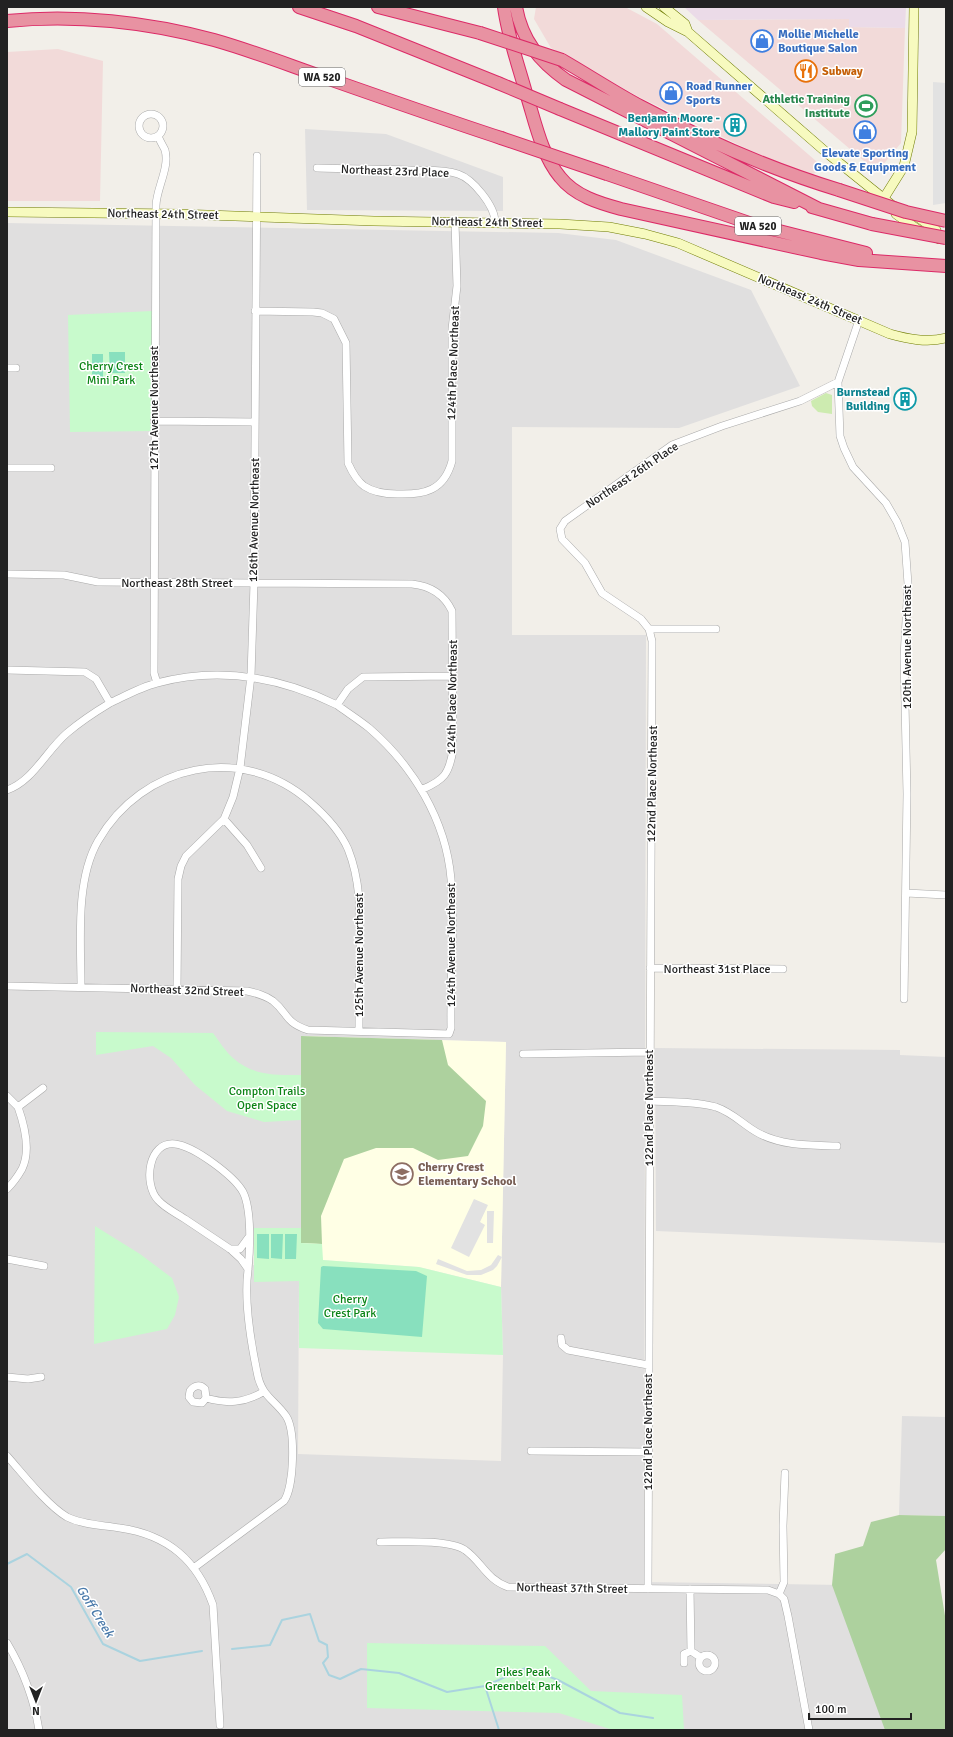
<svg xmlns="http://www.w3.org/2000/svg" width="953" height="1737" viewBox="0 0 953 1737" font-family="Signika,sans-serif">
<rect width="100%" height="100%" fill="#f2efe9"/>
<path fill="#e0dfdf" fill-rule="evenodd" d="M305,129L386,134L503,177V211L307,210Z
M7,223L558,233L616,240L751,290L800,386L679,428L512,427V635H646L644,1582L906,1586L903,1730H7ZM301,1036L506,1042L501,1287L503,1355L501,1461L298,1454L299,1281L253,1265L254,1228H301Z
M655,1048L900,1050V1055L946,1057V1243L656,1231Z
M902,1416L946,1417V1516L899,1515Z"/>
<path fill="#f2dad9" d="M536,7H625L657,24L823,167L812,175L764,157L639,97L551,48L534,19Z
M849,19V27L905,28L901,143L877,172L698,20Z
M58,49L103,61L100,201H7V52Z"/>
<path fill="#ebdbe8" d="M684,7H906L905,28L849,27V19L698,20Z"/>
<path fill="#ffffe5" d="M301,1036L506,1042L501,1287L419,1267L322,1260L301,1243Z"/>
<path fill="#cdebb0" d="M826,393L832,395V414L818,412L812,406L811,401Z"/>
<path fill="#add19e" d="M301,1036L442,1040L448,1065L486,1101L483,1126L468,1156L438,1160L413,1148H376L344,1159L321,1216L322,1244L301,1243Z
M899,1515L946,1516V1549L936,1560L946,1622V1730H885L832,1585L835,1554L863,1546L871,1522Z"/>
<path fill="#c8facc" d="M152,311L153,431L70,432L68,315Z
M96,1032L213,1033C219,1041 225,1051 233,1058C253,1076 276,1075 301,1075V1120L264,1122L227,1111L195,1085L171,1058L153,1046L96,1055Z
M95,1226L140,1254L172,1278L179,1297L175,1315L167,1329L94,1344Z
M254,1228H301V1243L322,1244L323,1260L419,1267L501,1287L503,1355L299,1348V1281L254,1282Z
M367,1643L545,1646L591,1691L682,1695L684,1730H613L559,1713L367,1708Z"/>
<path fill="#88e0be" d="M109,352H125V373H110Z
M92,354H103V379H92Z
M257,1234H269V1259L257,1258Z
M271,1234H283L282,1259L271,1258Z
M285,1234H297L296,1259H285Z
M323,1266L416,1271L427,1276L422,1337L323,1329L318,1323L321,1267Z"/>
<path fill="#e2e2e2" d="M933,82L946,83V203L933,205Z
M474,1199L488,1205L480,1222L485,1225L469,1257L451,1248Z
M487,1211H494L493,1243H487Z
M498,1255L502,1257L497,1266L493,1270L481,1275H467L436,1264L438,1259L467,1271L481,1270L491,1265Z"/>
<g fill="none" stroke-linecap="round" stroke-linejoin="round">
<path stroke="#aad3df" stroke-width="2" d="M7,1564L27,1554L71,1587L103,1644L140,1661L202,1651
M232,1649L270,1645L282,1620L310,1614L319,1641L327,1645L328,1657L323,1663L329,1675L340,1679L361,1669L399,1673L447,1692L485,1686L526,1668L558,1680L620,1713L653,1718
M485,1686L499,1730"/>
<g stroke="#a9a9a9" stroke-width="8">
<path id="street" d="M139 126a12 12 0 1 1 24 0a12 12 0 1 1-24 0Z
M317,168C348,169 378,169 409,170C424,171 443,169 458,174C473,179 495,206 495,222
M255,311L313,312L322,313L334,319L346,343L348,463C352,472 356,480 364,486C373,492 385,494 397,494C424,495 444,491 452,461V329L457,286L455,222
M859,320L838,382L840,436L844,448L853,467L886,503L897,522L905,542L908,584L904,657L907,794L904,999
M7,368H16
M154,421L255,422
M7,468H51
M7,574L64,575L98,582L412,584C431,586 444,594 452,611L453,750C449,774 444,780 423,789
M649,629H716
M7,670L85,672L96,679L110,703C125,696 141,687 157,683C220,666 280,677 337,705L348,689L363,677L453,676
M157,683L154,673L156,206C156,189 170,168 165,150C163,146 160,141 158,136
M7,790C33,781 46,751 67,733C80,722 95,712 110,703
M224,819L247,845L261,868
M906,893L946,895
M650,968L783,969
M7,986L247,991C256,993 265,995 273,1001C289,1014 284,1022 308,1030L449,1034L451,1028C450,978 455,928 451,879C446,820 413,766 369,728C359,720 348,713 337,705
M81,987C81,942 75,881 98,841C142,764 242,742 310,802C325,815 340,831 348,849C362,884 360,920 360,957C359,982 359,1007 359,1031
M177,989L178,879L181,866L186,856L224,819L233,797L240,768L251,676L254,583L257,156
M523,1054L650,1052
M7,1096L18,1107L43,1088
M649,1101C671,1102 694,1101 716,1107C734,1113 744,1126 760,1134C783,1146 812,1145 837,1146
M7,1189C13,1183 18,1176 22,1169C31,1151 24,1124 18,1107
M230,1249H240L248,1238
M7,1259L44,1266
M561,1338L562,1345L568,1350L648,1365
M7,1377L28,1379L41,1377
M206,1398L202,1403L193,1402L189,1397L190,1391C194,1385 200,1384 205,1389L206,1398C227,1404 244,1403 263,1392
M531,1451L647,1452
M7,1456C23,1474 47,1505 67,1517C83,1525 103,1525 120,1528C168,1535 197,1560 213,1605L220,1725
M380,1542C401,1542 448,1539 465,1550C482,1562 486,1579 508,1587L768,1590L779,1594
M195,1567L284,1501C294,1487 296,1431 286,1416C274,1399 261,1396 257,1372C251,1343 244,1299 248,1270C250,1250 252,1210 243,1192C234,1176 194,1146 175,1144C148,1141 143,1184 158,1200C165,1208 176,1213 185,1219C200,1229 215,1239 230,1249L241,1259L248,1269
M648,1589L652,641L649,629L641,619L602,593L585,563L562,539L560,529L565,521L672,445L722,426L800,401L838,382
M690,1589L691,1651L700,1657
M779,1594L784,1599L788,1616L809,1730
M779,1594L784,1582L783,1526L785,1473
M7,1643C23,1670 34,1699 39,1730
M699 1663a8 8 0 1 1 16 0a8 8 0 1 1-16 0Z
M684,1663V1654L691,1651"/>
</g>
<g stroke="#707d05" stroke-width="10">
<path id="secondary" d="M646,7L668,22L688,32L827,153L893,206
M664,7L685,24L688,32
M884,198L904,166L912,132L914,7
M894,206L896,214L921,232
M7,212L179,214L374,221L560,224L609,227L645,234L678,243L890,334C908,339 927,343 946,338
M915,215L936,230L939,239"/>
</g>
<g stroke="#dc2a67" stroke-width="14">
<path id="highway" d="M299,7L356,26L498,83
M378,7L480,33
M504,7C508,37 518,64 526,93C535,121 541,154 560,177C575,196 599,203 621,209L821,253L859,260L946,266
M516,7C522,40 539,61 566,80L819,209
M7,21C75,14 148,22 214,40C253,51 291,66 329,79C386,99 443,119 501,138
M562,60C588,75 614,92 640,106C704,140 770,169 839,190
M560,109L774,197L794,202
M607,174L755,225L866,253
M812,207L872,224"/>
</g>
<use href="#street" stroke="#fff" stroke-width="7"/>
<use href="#secondary" stroke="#f7fabf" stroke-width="9"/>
<use href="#highway" stroke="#e892a2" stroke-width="12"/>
<g stroke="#dc2a67" stroke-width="14" stroke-linecap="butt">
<path id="highway-bridge" d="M480,33L562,60
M498,83L560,109
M501,138L607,174
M839,190L906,212L946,221
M872,224L946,238"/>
</g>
<use href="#highway-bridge" stroke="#e892a2" stroke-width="12"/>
</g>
<defs>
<g id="shop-ring" transform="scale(1.15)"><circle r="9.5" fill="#fff" stroke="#3f7fe0" stroke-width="1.5"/><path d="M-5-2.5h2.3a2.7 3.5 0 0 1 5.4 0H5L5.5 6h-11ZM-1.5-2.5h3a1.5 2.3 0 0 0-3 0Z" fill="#3f7fe0"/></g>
<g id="restaurant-ring" transform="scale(1.15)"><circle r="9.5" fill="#fff" stroke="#e8710a" stroke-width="1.5"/><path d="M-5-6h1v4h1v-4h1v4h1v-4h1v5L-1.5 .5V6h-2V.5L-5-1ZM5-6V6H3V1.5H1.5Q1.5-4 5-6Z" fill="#e8710a"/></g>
<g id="stadium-ring" transform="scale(1.15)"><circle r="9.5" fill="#fff" stroke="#2e9e5b" stroke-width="1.5"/><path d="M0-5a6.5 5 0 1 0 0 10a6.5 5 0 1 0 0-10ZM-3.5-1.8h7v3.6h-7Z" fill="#2e9e5b"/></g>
<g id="building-ring" transform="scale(1.15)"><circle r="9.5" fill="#fff" stroke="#0f9aa8" stroke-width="1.5"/><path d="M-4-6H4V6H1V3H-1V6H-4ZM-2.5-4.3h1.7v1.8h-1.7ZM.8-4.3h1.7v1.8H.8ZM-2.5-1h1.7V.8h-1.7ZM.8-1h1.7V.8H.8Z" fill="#0f9aa8"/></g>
<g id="school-ring" transform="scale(1.15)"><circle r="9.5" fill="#fff" stroke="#8d6e63" stroke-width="1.5"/><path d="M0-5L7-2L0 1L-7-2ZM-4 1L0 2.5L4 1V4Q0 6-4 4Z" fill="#8d6e63"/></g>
</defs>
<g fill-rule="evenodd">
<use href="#shop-ring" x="762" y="41"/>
<use href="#restaurant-ring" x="806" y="71"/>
<use href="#shop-ring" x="671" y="93"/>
<use href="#stadium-ring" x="866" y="106"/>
<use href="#building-ring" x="735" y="125"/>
<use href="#shop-ring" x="865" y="132"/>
<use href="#building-ring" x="905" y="399"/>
<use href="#school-ring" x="402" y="1174"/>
</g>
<g text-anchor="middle" stroke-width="3" stroke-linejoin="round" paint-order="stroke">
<g fill="#fff" stroke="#646464" stroke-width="1">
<rect x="299" y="68" width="46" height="18" rx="3"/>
<rect x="735" y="217" width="46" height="18" rx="3"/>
</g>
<g font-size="11" font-weight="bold" fill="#222">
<text x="322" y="81">WA 520</text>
<text x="758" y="230">WA 520</text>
</g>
<g font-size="12" font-weight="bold" fill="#366cbe" stroke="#fff" text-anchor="start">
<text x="778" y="38">Mollie Michelle<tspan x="778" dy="14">Boutique Salon</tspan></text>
<text x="686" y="90">Road Runner<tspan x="686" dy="14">Sports</tspan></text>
<text x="865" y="157" text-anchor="middle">Elevate Sporting<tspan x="865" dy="14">Goods &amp; Equipment</tspan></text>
</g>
<g font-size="12" font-weight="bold" fill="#c56008" stroke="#fff" text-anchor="start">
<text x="822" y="75">Subway</text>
</g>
<g font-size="12" font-weight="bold" fill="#27864d" stroke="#fff" text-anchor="end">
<text x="850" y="103">Athletic Training<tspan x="850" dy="14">Institute</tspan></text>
</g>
<g font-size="12" font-weight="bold" fill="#0d838f" stroke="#fff" text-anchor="end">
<text x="720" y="122">Benjamin Moore -<tspan x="720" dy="14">Mallory Paint Store</tspan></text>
<text x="890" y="396">Burnstead<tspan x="890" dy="14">Building</tspan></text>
</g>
<g font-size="12" fill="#222" stroke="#fff">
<text transform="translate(395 171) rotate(2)" y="4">Northeast 23rd Place</text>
<text transform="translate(163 214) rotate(1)" y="4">Northeast 24th Street</text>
<text transform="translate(487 222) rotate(1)" y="4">Northeast 24th Street</text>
<text transform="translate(810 299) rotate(23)" y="4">Northeast 24th Street</text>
<text transform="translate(453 363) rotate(-88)" y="4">124th Place Northeast</text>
<text transform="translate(154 408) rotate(-90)" y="4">127th Avenue Northeast</text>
<text transform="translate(632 475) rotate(-34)" y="4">Northeast 26th Place</text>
<text transform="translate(254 520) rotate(-89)" y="4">126th Avenue Northeast</text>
<text x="177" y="587">Northeast 28th Street</text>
<text transform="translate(907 647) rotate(-90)" y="4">120th Avenue Northeast</text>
<text transform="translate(452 697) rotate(-89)" y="4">124th Place Northeast</text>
<text transform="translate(652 784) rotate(-89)" y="4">122nd Place Northeast</text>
<text transform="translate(451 945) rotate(-90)" y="4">124th Avenue Northeast</text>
<text transform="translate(359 955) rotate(-90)" y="4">125th Avenue Northeast</text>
<text x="717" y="973">Northeast 31st Place</text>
<text transform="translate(187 990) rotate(2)" y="4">Northeast 32nd Street</text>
<text transform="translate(649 1108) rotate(-90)" y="4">122nd Place Northeast</text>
<text transform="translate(648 1432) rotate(-90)" y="4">122nd Place Northeast</text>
<text transform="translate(572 1588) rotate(1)" y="4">Northeast 37th Street</text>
</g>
<g font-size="12" fill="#0c8416" stroke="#fff">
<text x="111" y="370">Cherry Crest<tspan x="111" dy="14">Mini Park</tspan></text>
<text x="267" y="1095">Compton Trails<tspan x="267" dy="14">Open Space</tspan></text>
<text x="350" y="1303">Cherry<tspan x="350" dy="14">Crest Park</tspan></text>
<text x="523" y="1676">Pikes Peak<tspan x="523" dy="14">Greenbelt Park</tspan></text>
</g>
<g font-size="12" font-weight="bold" fill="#785e54" stroke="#fff" text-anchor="start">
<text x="418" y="1171">Cherry Crest<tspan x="418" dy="14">Elementary School</tspan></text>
</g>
<g font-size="13" font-style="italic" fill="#4a7aab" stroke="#fff">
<text transform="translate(96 1611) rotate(58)" y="5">Goff Creek</text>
</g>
</g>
<rect width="953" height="1737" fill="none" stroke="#222222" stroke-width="16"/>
<g transform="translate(36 1701) rotate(180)" stroke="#ffffff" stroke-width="3" paint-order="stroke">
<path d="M0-3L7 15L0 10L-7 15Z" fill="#222222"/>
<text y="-6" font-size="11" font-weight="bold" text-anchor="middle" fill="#222222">N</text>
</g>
<path d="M809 1713v6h102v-6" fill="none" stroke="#222222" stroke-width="2"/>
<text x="815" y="1713" font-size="12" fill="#222222" stroke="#ffffff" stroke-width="3" paint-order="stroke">100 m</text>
</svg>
